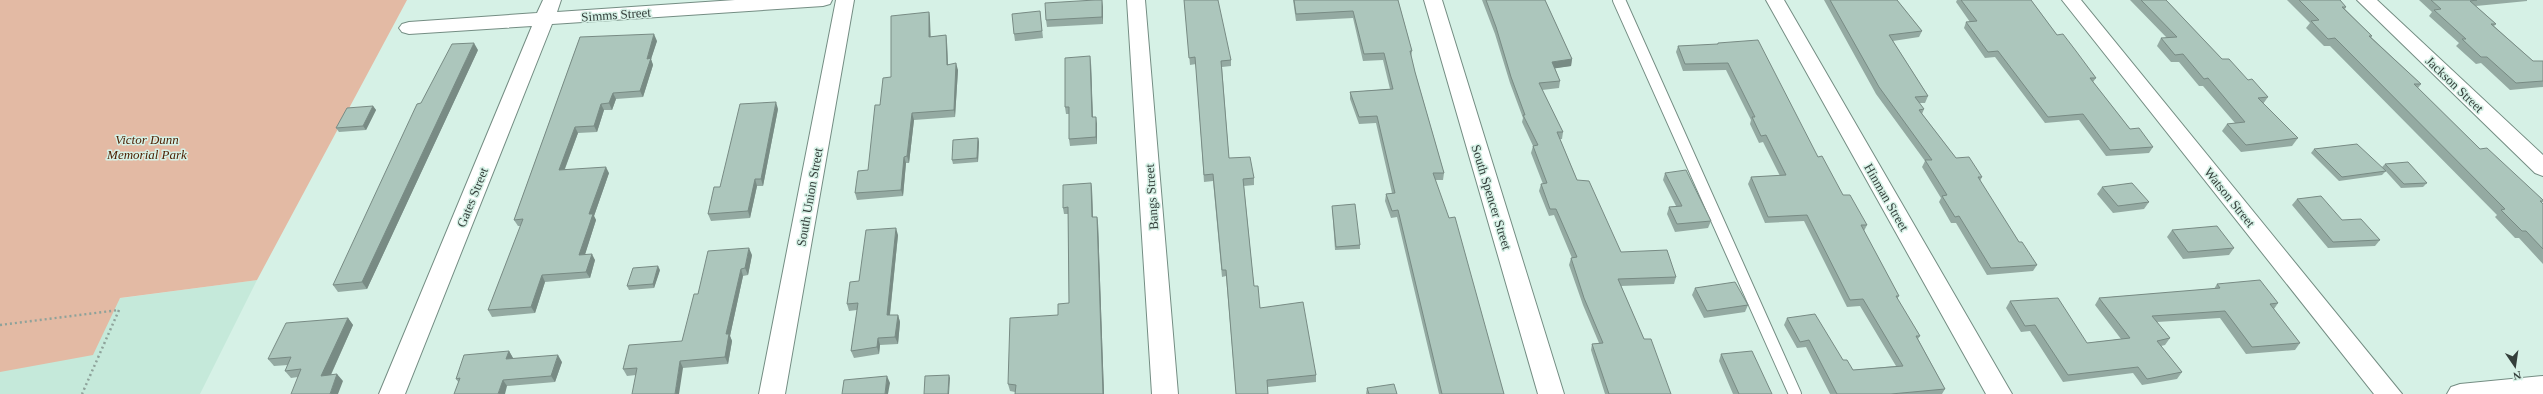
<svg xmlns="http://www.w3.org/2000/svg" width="2543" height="394" viewBox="0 0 2543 394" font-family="'Times New Roman',serif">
<rect width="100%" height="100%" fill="#d6f1e6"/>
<path fill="#c5e9da" d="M257,280L200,394H0V314Z"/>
<path fill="#e3baa4" d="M0,0H407L257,280L120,298L93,355L0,372Z"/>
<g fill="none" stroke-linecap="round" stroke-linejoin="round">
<g stroke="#748d83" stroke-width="14">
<path id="lane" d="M1619,0L1795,394"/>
</g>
<g stroke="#748d83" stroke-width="2">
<path id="street" d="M543,0H561L557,12L735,0H832L830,4L823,6L552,24L405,394H379L532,26L409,34L402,32L399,28L402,24L409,22L537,13Z
M836,0H854L785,394H759Z
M1127,0H1145L1178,394H1152Z
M1424,0H1442L1564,394H1538Z
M1766,0H1784L2012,394H1986Z
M2062,0H2081L2402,394H2374Z
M2357,0H2377L2543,155V176L2535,173Z
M2543,376V394H2447L2451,387L2460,384Z"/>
</g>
<path stroke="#8ea29a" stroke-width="2.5" stroke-dasharray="2 3" stroke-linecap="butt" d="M0,325L119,310L82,394"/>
<use href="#lane" stroke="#fff" stroke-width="12"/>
<use href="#street" fill="#fff" fill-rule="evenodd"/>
</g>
<path fill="#94aaa2" d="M1102,0L1103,24L1047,27L1046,20Z
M1184,0L1231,60V66L1222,67L1229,158L1254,178V185L1244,186L1254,286L1260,308L1316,375V382L1268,387V394H1236L1226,276L1222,277L1213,181L1204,182L1196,64L1190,65Z
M1293,0H1398L1412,51L1411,57L1415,72L1444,173L1443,180H1435L1504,394H1439L1397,217L1391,218L1385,201L1386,194L1392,193L1376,123L1359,124L1350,99V92L1390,89L1383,60L1363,61L1353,18L1296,21Z
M1482,0H1545L1572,59L1571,66L1555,68L1560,81L1559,88L1542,90L1563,132L1562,139H1560L1577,180L1621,252L1676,277L1674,284L1621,286L1644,339L1671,394H1605L1591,350L1592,344L1599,343L1583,305L1569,265L1571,258H1572L1554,215L1549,216L1539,191L1541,184H1543L1531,153L1533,146L1522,122L1523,118L1510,83L1495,34Z
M1824,0H1897L1922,31L1919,37L1893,41L1928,96L1925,103H1919L1924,109L1922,114L1956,158L1982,177L1980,181L2019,242L2037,265L2033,271L1987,275L1956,223H1951L1939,202L1941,198L1922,167L1925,161L1876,94Z
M1957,0H2031L2057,35L2096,78L2093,82L2130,129L2153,147L2149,153L2106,156L2079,120L2045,123L1995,57L1985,58L1964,28L1966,22H1970L1956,2Z
M2130,0H2166L2222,59L2248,80L2268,97L2263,104L2298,138L2292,146L2241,152L2222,131L2227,124L2235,123L2203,86H2199L2179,62H2171L2157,46L2161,38H2167Z
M2287,0H2340L2346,7L2345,9L2372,36L2371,37L2421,84L2418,88L2480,149L2543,200V201L2542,203L2543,204V264L2519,238H2515L2495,217L2497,215L2330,46H2324L2306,28L2310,23Z
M2419,0H2527V1L2476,6L2496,24L2494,26L2533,61H2543V87L2510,90L2481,63L2476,64L2456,46L2459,43L2429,16L2432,12Z
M1040,11L1043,38L1015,41L1014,34Z
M929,12L930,19V37L946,35L947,42L948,64L958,70L955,117L914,120L909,163H906L903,196L857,200L855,193L868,170L880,105L891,77Z
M580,37L657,41L651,59L653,65L643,97L616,99L612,110H604L597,132L578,133L565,169L609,173L594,216L596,220L585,254L595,260L590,278L545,282L535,313L492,317L488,310L521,226H518L514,220Z
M1718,43L1818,157L1843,195L1867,225L1864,231L1899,296L1897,299L1920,336L1918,339L1945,389L1942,394H1830L1806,347L1797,348L1784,325L1787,318L1843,360L1853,370L1896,366L1860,306L1847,307L1804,221L1765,223L1748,184L1751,177L1780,176L1763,142L1759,143L1750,124L1751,120L1726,70L1683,71L1676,52L1678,46L1717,45Z
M478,50L367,289L338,292L333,285L421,103Z
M1091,63L1093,117L1097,124V144L1070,146L1069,139V114H1066L1065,107Z
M373,106L376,110L366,130L339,132L336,128Z
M778,109L763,186H757L750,218L711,221L708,214L720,187Z
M978,138L979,142L978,162L953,164L952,160Z
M2314,149L2386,171L2382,175L2339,181L2311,153Z
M2385,164L2427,183L2423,187L2401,188L2382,167Z
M1665,173L1711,221L1708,228L1675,232L1667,214L1669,207L1676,206L1663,180Z
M1091,183L1092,189L1093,217H1097L1098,223L1104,394H1015V392L1010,391L1008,384L1058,315L1069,303L1068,214H1064L1063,208Z
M2102,187L2149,202L2144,209L2113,213L2097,194Z
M2297,199L2342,220L2380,240L2375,246L2328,248L2292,205Z
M1332,206L1360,245V249L1335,250Z
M2172,230L2234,248L2229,255L2183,259L2167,237Z
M898,235L890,315H898L900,322L898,344L880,345L879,354L854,358L851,351L857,310L849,311L847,304L859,281Z
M752,255L748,275L743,276L730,336L732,341L728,364L683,368L636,375L627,376L623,369L682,341L698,294Z
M660,270L654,288L629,290L627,286Z
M2217,284L2278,303L2274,309L2300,343L2295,350L2246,354L2220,318L2157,322L2170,338L2165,345L2161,346L2182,372L2177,379L2142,385L2133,373L2063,382L2030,331L2021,332L2006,308L2010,301L2087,343L2121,339L2095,305L2099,298L2214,289Z
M1695,288L1748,305L1745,312L1704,318L1692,295Z
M348,318L353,325L331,375L343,381L298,377L291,378L285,371L288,365L274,366L268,359Z
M509,351L513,358L512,359L562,362L555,382L507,386L459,383L456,379Z
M1721,354L1772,394H1733L1719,361Z
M1367,388L1397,394H1366Z"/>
<path fill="#788b84" d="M1102,0L1103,7V24L1102,17Z
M929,12L930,19L931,44L929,37Z
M654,34L657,41L651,59L653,65L643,97L640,91L647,59Z
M946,35L947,42L948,71L947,65Z
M474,43L478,50L367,289L362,282Z
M1090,56L1091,63L1093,124L1092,117Z
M1572,59L1571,66L1551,69L1552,62Z
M956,63L958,70L955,117L954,110Z
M613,93L616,99L612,110L609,103Z
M776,102L778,109L763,186L761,179Z
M601,104L604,110L597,132L594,126Z
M373,106L376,110L366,130L363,126Z
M912,113L914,120L909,163L907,156Z
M1096,117L1097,124V144L1096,137Z
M575,127L578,133L562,176L559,170Z
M978,138L979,142L978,162L977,158Z
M904,157L906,163L903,196L901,190Z
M606,167L609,173L594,216L596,220L583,261L579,255L589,214Z
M755,179L757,186L750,218L748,211Z
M1091,183L1092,189L1093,224L1092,217Z
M1097,217L1098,223L1104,394H1103Z
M896,228L898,235L889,322L887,315Z
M749,248L752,255L748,275L745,268Z
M592,254L595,260L590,278L586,272Z
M658,266L660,270L654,288L653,284Z
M741,269L743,276L730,336L732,341L728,364L725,357L726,334Z
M542,275L545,282L535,313L531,307Z
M898,315L900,322L898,344L895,337Z
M348,318L353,325L327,383L321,376Z
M878,338L880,345L879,354L877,347Z
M509,351L513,358L510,366L506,359Z
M558,355L562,362L555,382L551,376Z
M680,361L683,368L679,394H675Z
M337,374L343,381L338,394H330Z
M949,375L950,378L949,394H948Z
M887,376L890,383L888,394H885Z
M503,380L507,386L505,394H498Z"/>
<path fill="#acc6bc" stroke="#788b84" d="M1095,0H1102V17L1046,20L1045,3Z
M1184,0H1218L1231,60L1221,61L1229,158L1250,157L1254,178L1243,179L1254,286H1258L1260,308L1303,302L1316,375L1267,380L1268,394H1236L1226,270H1222L1213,174L1204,175L1195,57L1189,58Z
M1294,0H1398L1412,51H1410L1415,72L1444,173H1433L1449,218L1455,217L1504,394H1442L1398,210L1392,211L1386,194L1395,193L1377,116L1359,117L1350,92L1393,89L1384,53L1364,54L1353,11L1296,14Z
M1486,0H1545L1572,59L1552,62L1560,81L1539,83L1563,132H1557L1577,180L1589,181L1621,252L1667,250L1676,277L1618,279L1644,339H1651L1671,394H1609L1592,344L1603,343L1584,298L1571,258L1577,257L1556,209H1550L1541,184L1547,183L1533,146L1538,145L1523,115H1525L1511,77L1496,27Z
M1830,0H1897L1922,31L1889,35L1928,96L1915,97L1924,109L1919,110L1956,158L1969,157L1982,177H1978L2019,242H2022L2037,265L1991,268L1959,216L1955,217L1942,196L1947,195L1925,160H1932L1879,87Z
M1961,0H2031L2057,35L2063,34L2076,51L2096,78H2090L2130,129L2139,128L2153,147L2110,150L2083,114L2048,117L1998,51L1988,52L1966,22L1977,21Z
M2141,0H2166L2222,59H2229L2248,80L2252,79L2268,97L2258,98L2298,138L2246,145L2227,124L2245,122L2208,78L2204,79L2183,54L2175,55L2161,38L2177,37Z
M2299,0H2340L2346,7H2342L2372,36H2369L2421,84H2414L2480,149L2487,148L2543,200V201H2540L2543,204V249L2526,231H2522L2501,210L2505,209L2335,38L2328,39L2311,21L2319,20Z
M2431,0H2477L2470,1L2496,24H2491L2533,61H2543V81L2516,83L2487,57H2481L2462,39H2466L2434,10L2441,9Z
M1040,11L1042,31L1014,34L1012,14Z
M929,12V37L946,35L947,65L956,63L954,110L912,113L907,156L904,157L901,190L855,193L858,171L868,170L875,105H880L883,78L891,77V16Z
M654,34L647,59L651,58L640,91L613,93L609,103L601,104L594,126L575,127L559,170L606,167L589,214H593L579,255L592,254L586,272L542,275L531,307L488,310L523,219L514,220L580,37Z
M1758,40L1818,157L1822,156L1843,195H1850L1867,225H1861L1899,296H1896L1920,336H1916L1945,389L1891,394H1837L1809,340L1800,342L1787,318L1815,314L1843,360H1847L1853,370L1903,366L1863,299L1850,300L1807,215L1768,217L1751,177L1786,175L1766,135L1761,136L1752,117H1755L1728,63L1685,64L1678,46L1718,44V43Z
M474,43L362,282L333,285L417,104L421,103L452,44Z
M1090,56L1092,117H1096V137L1069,139V107H1065V58Z
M776,102L761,179H755L748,211L708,214L714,187H720L740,104Z
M373,106L363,126L336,128L347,108Z
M978,138L977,158L952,160L953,140Z
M2357,144L2386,171L2342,177L2314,149Z
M2408,162L2427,183L2404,184L2385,164Z
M1686,170L1711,221L1677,224L1669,207L1682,206L1665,173Z
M1091,183L1092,217H1097L1103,394H1015L1016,385L1008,384L1010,318L1058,315V304L1069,303L1068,207L1063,208V185Z
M2132,183L2149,202L2118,206L2102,187Z
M2321,196L2342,220L2361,219L2380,240L2333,242L2297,199Z
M1355,204L1360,245L1336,247L1332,206Z
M2217,226L2234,248L2188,252L2172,230Z
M896,228L887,315H898L895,337L878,338L877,347L851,351L858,303L847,304L850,282L859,281L866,230Z
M749,248L745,268L741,269L726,334H729L725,357L680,361L675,394H632L637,368L623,369L629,345L682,341L694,294H698L708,251Z
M658,266L653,284L627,286L633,268Z
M2260,280L2278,303L2270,304L2300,343L2252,347L2225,311L2152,316L2170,338L2157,341L2182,372L2147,379L2138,367L2068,375L2035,325L2025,326L2010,301L2058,298L2087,343L2130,338L2099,298L2220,288L2217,284Z
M1735,282L1748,305L1707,311L1695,288Z
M348,318L321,376L337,374L330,394H291L301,369L285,371L291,357L268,359L286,323Z
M509,351L506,359L558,355L551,376L503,380L498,394H454L460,378L456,379L464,355Z
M1752,351L1772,394H1739L1721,354Z
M949,375L948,394H924L925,376Z
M887,376L885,394H842L844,380Z
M1394,384L1397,394H1369L1367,388Z"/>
<g text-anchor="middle" stroke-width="3" stroke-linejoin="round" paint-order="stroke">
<g font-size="13" fill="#343f3b" stroke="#d6f1e6">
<text transform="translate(616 14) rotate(-4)" y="5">Simms Street</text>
<text transform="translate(2455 84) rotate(44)" y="5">Jackson Street</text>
<text transform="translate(472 197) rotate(-68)" y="5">Gates Street</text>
<text transform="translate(809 197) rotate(-80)" y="5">South Union Street</text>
<text transform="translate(1151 197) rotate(-94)" y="5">Bangs Street</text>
<text transform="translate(1492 197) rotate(73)" y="5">South Spencer Street</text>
<text transform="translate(1887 197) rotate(60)" y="5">Hinman Street</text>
<text transform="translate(2230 197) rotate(51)" y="5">Watson Street</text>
</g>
<g font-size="13" font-style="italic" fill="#4f2306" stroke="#d6f1e6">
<text x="147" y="144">Victor Dunn<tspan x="147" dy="15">Memorial Park</tspan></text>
</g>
</g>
<g transform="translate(2515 366) rotate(167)" stroke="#d6f1e6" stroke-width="3" paint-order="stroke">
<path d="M0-3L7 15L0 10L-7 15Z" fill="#343f3b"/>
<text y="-6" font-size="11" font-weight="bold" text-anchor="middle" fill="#343f3b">N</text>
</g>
</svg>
